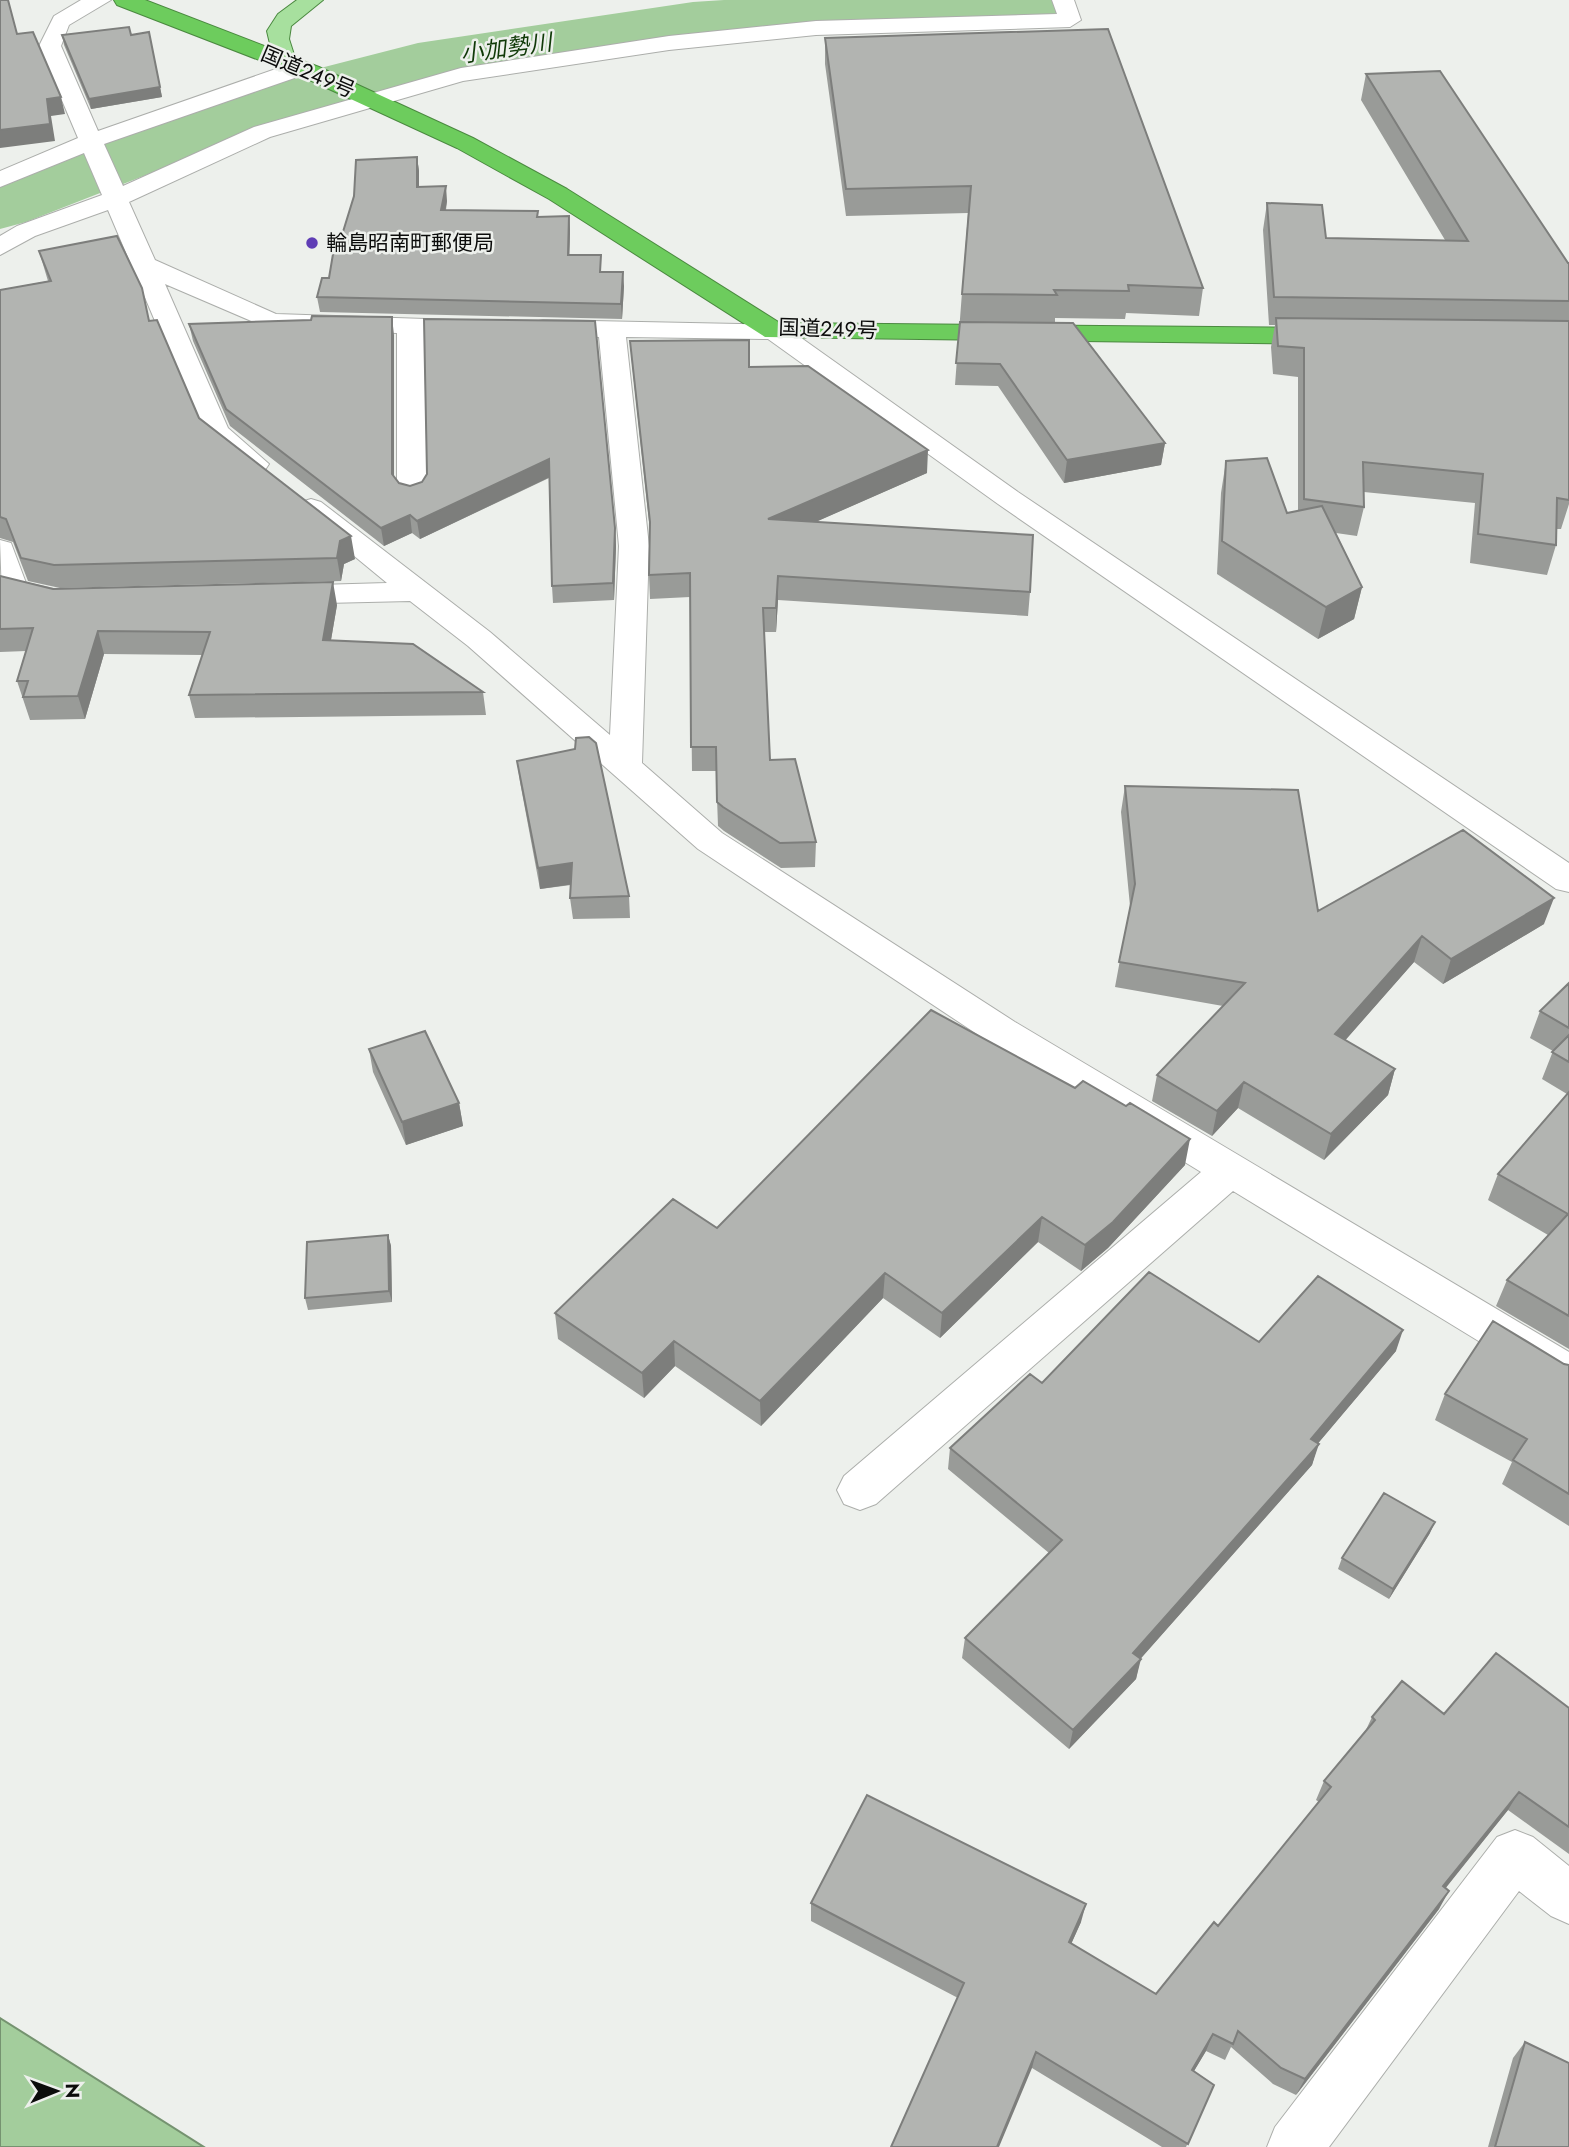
<svg xmlns="http://www.w3.org/2000/svg" width="1569" height="2147" viewBox="0 0 1569 2147" font-family="Jost,'Noto Sans JP',sans-serif">
<rect width="100%" height="100%" fill="#edf0ec"/>
<path fill="#a3cd9c" stroke="#759370" stroke-width="2" d="M0,2018L204,2147H0Z"/>
<g fill="none" stroke-linecap="round" stroke-linejoin="round">
<path fill="#a3cd9c" fill-rule="evenodd" d="M724,0H1067L1058,13L1036,19L693,40L444,76L310,111L26,222L0,229V182L262,83L418,43L693,2Z"/>
<g stroke="#acaeab" stroke-width="2">
<path id="minor" d="M81,0H111L69,25L61,46L98,131L293,63H309L312,68L309,73L104,144L123,186L254,127L461,68L669,36L816,21L1057,14L1052,0H1074L1081,20L1070,27L816,35L669,50L463,81L270,137L129,202L155,260L276,314L485,321L489,327L485,333L424,334L427,492L422,498L412,501L402,498L397,492V333L272,330L165,284L228,428L269,464L265,470L255,473L245,470L202,432L108,210L35,236L0,255V236L17,226L102,195L84,153L0,187V171L78,138L39,46L54,16Z
M543,320L783,325L1018,492L1569,863V892L1556,889L998,504L768,339L626,337L649,546L642,763L722,833L1015,1022L1569,1352V1392L1554,1387L1233,1191L876,1504L860,1510L844,1504L837,1490L844,1476L1201,1172L989,1042L698,849L468,646L410,601L283,604L272,602L268,595L272,588L283,586L387,583L296,508L301,502L311,499L321,502L490,632L610,735L619,546L599,337L534,334L530,328L534,322Z
M0,540L11,543L26,583L63,591L68,598L63,605L52,607L2,596Z
M1515,1830L1533,1837L1569,1866V1924L1551,1916L1519,1891L1329,2147H1267L1275,2127L1497,1837Z"/>
</g>
<g stroke="#4b8940" stroke-width="2">
<path id="major" d="M297,0H323L291,26L289,39L296,61L285,68L274,61L267,31L278,14Z"/>
</g>
<g stroke="#4b8940" stroke-width="2">
<path id="highway" d="M114,0H145L319,67L473,138L567,189L780,323L1325,328L1334,330L1338,336L1334,342L1325,344L765,337L549,199L457,148L303,77L117,5Z"/>
</g>
<use href="#minor" fill="#fff" fill-rule="evenodd"/>
<use href="#major" fill="#a7e09e" fill-rule="evenodd"/>
<use href="#highway" fill="#6dcc5d" fill-rule="evenodd"/>
</g>
<path fill="#999b98" d="M149,32L162,97L91,109L64,45L62,35H131Z
M825,38L1203,288L1199,316L1126,313L1125,319L1055,318V323L1165,443L1161,465L1064,483L998,386L955,385L968,213L846,216L825,64Z
M1366,74L1568,263H1569V504L1561,529H1556V545L1547,575L1470,563L1475,503L1364,492V507L1357,536L1336,533L1362,587L1354,619L1318,639L1217,574L1221,493L1226,461L1287,513L1298,511V377L1273,374L1271,347L1275,325H1269L1263,230L1267,203L1326,238L1445,240L1361,100Z
M417,157L419,171V187L447,201L446,210L539,217L569,216L570,230L569,255L602,272L624,286L622,319L320,312L317,297L329,278Z
M39,251L149,321L199,418L355,559L344,564L341,581L60,588L28,581L13,542L0,538V290L48,281Z
M424,319L615,528L616,546L614,600L553,603L552,586L549,478L420,539L412,533L384,546L230,426L193,341L189,324L394,335V478L399,483L410,486L422,482L427,474Z
M630,341L749,367L927,473L815,522L1030,592L1028,616L778,600L776,632H764L770,760L816,842L815,867L781,868L724,831L718,826L716,771H692L690,597L650,599L649,575L650,531L632,364Z
M0,576L53,589L337,605L331,640L483,692L486,715L195,718L189,695L203,655L104,654L85,719L30,720L17,681L26,651L0,652Z
M517,761L629,896L630,918L573,919L570,898L571,885L540,889L520,782Z
M1125,786L1318,911L1544,924L1443,984L1414,962L1345,1040L1395,1069L1388,1095L1324,1160L1238,1108L1212,1136L1152,1101L1157,1075L1223,1006L1115,987L1130,906L1121,812Z
M1569,983V1349L1496,1306L1507,1280L1548,1235L1488,1200L1498,1174L1567,1094L1542,1079L1553,1051L1530,1038L1540,1011Z
M369,1049L459,1103L463,1126L406,1145L373,1072Z
M1185,1165L1108,1248L1081,1271L1038,1242L940,1338L883,1298L761,1426L675,1366L644,1398L558,1339L555,1313L717,1228Z
M388,1235L391,1246L392,1302L308,1310L305,1298Z
M1259,1342L1396,1351L1318,1443L1312,1465L1140,1659L1136,1679L1069,1749L962,1658L965,1638L1049,1553L948,1469L950,1448L1042,1383Z
M1564,1364L1569,1365V1526L1502,1484L1512,1462L1435,1420L1445,1394Z
M1430,1533L1389,1599L1338,1569L1342,1558Z
M1569,1708V1854L1508,1810L1445,1888L1439,1909L1296,2095L1273,2084L1231,2047L1225,2060L1206,2051L1194,2071L1214,2085L1186,2147H1162L1032,2068L958,1998L811,1921V1903L1081,1922L1071,1944L1156,1994L1218,1926L1319,1802L1316,1800L1324,1781L1365,1732L1372,1717Z
M1525,2042L1569,2147H1488L1513,2058Z"/>
<path fill="#7d7e7c" d="M160,87L162,97L91,109L89,99Z
M61,97L65,114L51,116L55,141L0,148V130L47,99Z
M417,157L419,171V201L417,187Z
M446,186L447,201L443,224L441,210Z
M569,216L570,230L569,270L568,255Z
M623,272L624,286L622,319L621,304Z
M392,317L394,335V492L392,474Z
M1165,443L1161,465L1064,483L1067,460Z
M928,450L927,473L768,543V519Z
M549,459L550,477L420,539L417,521Z
M410,515L412,533L384,546L381,528Z
M615,528L616,546L614,600L613,583Z
M351,536L355,559L344,564L341,581L337,558L340,541Z
M778,576V600L776,632V608Z
M333,582L337,605L327,663L323,640Z
M1362,587L1354,619L1318,639L1326,607Z
M98,631L104,654L85,719L78,696Z
M572,863L574,884L540,889L538,868Z
M1554,898L1544,924L1443,984L1451,959Z
M1422,936L1414,962L1328,1060L1335,1034Z
M1395,1069L1388,1095L1324,1160L1331,1134Z
M1244,1082L1238,1108L1212,1136L1217,1111Z
M459,1103L463,1126L406,1145L402,1122Z
M1190,1139L1185,1165L1108,1248L1081,1271L1085,1245Z
M1042,1217L1038,1242L940,1338L942,1313Z
M388,1235L391,1246L392,1302L389,1291Z
M885,1273L883,1298L761,1426L760,1401Z
M1403,1330L1396,1351L1304,1460L1311,1439Z
M674,1341L675,1366L644,1398L642,1373Z
M1319,1444L1312,1465L1128,1673L1133,1653Z
M1435,1522L1430,1533L1389,1599L1393,1589Z
M1141,1659L1136,1679L1069,1749L1073,1730Z
M1519,1792L1508,1810L1433,1904L1443,1886Z
M1449,1891L1439,1909L1296,2095L1305,2079Z
M1086,1904L1081,1922L1064,1960L1069,1942Z
M1213,2034L1206,2051L1185,2086L1192,2070Z
M1036,2052L1032,2068L999,2147H997Z"/>
<path fill="#b2b4b1" stroke="#7d7e7c" stroke-width="2" d="M0,0H8L17,34L33,32L61,97L47,99L50,124L0,130Z
M129,27L131,35L149,32L160,87L89,99L62,35Z
M1108,29L1203,288L1128,285L1129,291L1054,290L1057,295L962,294L971,186L846,189L825,38Z
M1440,71L1568,263H1569V301L1274,297L1267,203L1322,205L1326,238L1468,241L1366,74Z
M417,157V187L446,186L441,210L538,211L537,217L569,216L568,255H601L600,272H623L621,304L317,297L322,278H329L334,248H338L354,196L356,160Z
M117,236L142,288L149,321L157,320L199,418L351,536L340,541L337,558L54,565L21,558L6,519L0,517V290L51,281L39,251Z
M312,316L392,317V474L399,483L410,486L422,482L427,474L424,319L595,321L615,528L613,583L552,586L549,459L417,521L410,515L381,528L226,409L189,324L311,320Z
M1276,318L1569,321V500L1557,498L1556,545L1478,534L1483,474L1363,462L1364,507L1304,499V348L1278,346Z
M960,322L1073,323L1165,443L1067,460L1000,364L956,363Z
M749,340V367L808,366L928,450L768,519L1033,535L1030,592L778,576L776,608H763L770,760L795,759L816,842L780,843L723,807L717,802L716,747H691L690,573L649,575L650,522L630,341Z
M1267,458L1287,513L1322,506L1362,587L1326,607L1222,541L1226,461Z
M0,576L53,589L333,582L323,640L413,644L483,692L189,695L210,632L98,631L78,696L23,697L28,681H17L33,628L0,629Z
M589,737L596,743L629,896L570,898L572,863L538,868L517,761L575,749L576,738Z
M1125,786L1298,790L1318,911L1463,830L1554,898L1451,959L1422,936L1335,1034L1395,1069L1331,1134L1244,1082L1217,1111L1157,1075L1245,983L1119,962L1135,884Z
M1569,983V1028L1540,1011Z
M931,1010L1075,1088L1083,1081L1126,1106L1130,1103L1190,1139L1113,1222L1085,1245L1042,1217L942,1313L885,1273L760,1401L674,1341L642,1373L555,1313L673,1199L717,1228Z
M425,1031L459,1103L402,1122L369,1049Z
M1569,1035V1062L1552,1052Z
M1569,1092V1316L1507,1280L1568,1214L1498,1174Z
M388,1235L389,1291L305,1298L307,1242Z
M1149,1272L1259,1342L1318,1276L1403,1330L1311,1439L1319,1444L1133,1653L1141,1659L1073,1730L965,1638L1062,1540L950,1448L1030,1374L1042,1383Z
M1493,1321L1564,1364L1569,1365V1494L1513,1460L1527,1439L1445,1394Z
M1384,1493L1435,1522L1393,1589L1342,1558Z
M1496,1653L1569,1708V1827L1519,1792L1443,1886L1449,1891L1305,2079L1281,2068L1238,2031L1233,2044L1213,2034L1192,2070L1214,2085L1188,2144L1036,2052L997,2147H891L964,1983L811,1903L867,1795L1086,1904L1069,1942L1156,1994L1214,1922L1218,1926L1331,1787L1324,1781L1375,1720L1372,1717L1402,1681L1444,1714Z
M1525,2042L1569,2063V2147H1495Z"/>
<circle fill="#5f3db5" stroke="#edf0ec" stroke-width="2.5" cx="312" cy="243" r="7"/>
<g text-anchor="middle" stroke-width="5" stroke-linejoin="round" paint-order="stroke">
<g font-size="21" fill="#0b0c0b" stroke="#edf0ec">
<text transform="translate(308 72) rotate(23)" y="7">国道249号</text>
<text transform="translate(828 329) rotate(2)" y="7">国道249号</text>
</g>
<g font-size="21" fill="#0b0c0b" stroke="#edf0ec" text-anchor="start">
<text x="326" y="250">輪島昭南町郵便局</text>
</g>
<g font-size="23" font-style="italic" fill="#103a08" stroke="#edf0ec">
<text transform="translate(506 48) rotate(-8)" y="8">小加勢川</text>
</g>
</g>
<g transform="translate(56 2091) rotate(89)" stroke="#edf0ec" stroke-width="5" paint-order="stroke">
<path d="M0-5L12 26L0 18L-12 26Z" fill="#0b0c0b"/>
<text y="-10" font-size="19" font-weight="bold" text-anchor="middle" fill="#0b0c0b">N</text>
</g>
</svg>
